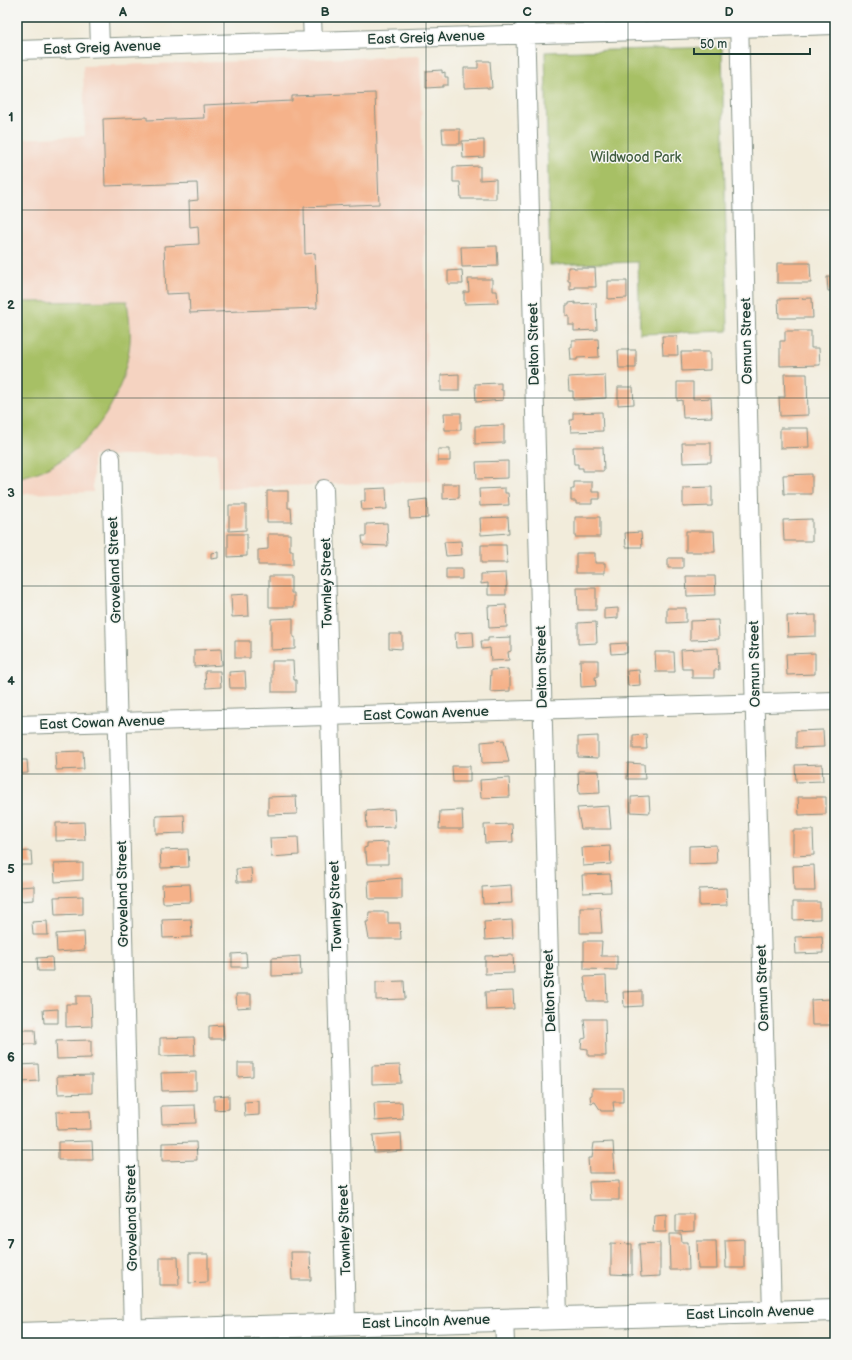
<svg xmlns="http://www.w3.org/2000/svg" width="852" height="1360" viewBox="0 0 852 1360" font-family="'Balsamiq Sans',sans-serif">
<rect width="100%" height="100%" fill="#f6f6f2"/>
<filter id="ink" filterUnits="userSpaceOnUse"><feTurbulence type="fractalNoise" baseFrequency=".025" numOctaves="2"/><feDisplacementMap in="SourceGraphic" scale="8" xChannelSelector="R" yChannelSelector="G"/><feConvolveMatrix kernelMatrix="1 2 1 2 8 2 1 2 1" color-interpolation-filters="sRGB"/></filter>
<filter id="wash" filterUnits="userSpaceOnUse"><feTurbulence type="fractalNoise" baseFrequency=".012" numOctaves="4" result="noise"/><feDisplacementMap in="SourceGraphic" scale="16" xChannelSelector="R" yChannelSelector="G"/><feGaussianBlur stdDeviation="0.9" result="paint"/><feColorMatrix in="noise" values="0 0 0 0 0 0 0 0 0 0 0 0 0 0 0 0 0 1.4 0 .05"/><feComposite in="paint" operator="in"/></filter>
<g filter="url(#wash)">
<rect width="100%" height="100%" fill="#f2ecdb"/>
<path fill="#f5d3c1" d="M420,56L430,481L218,488L217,453L93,456V492L17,494V139L85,136L83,66Z"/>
<path fill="#a7c065" stroke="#637e4c" d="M722,47L728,331L640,334L638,262L550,265L545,52Z
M127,301C129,317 132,333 129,350C122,398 97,438 55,464C44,471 29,475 17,478V302Z"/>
<g id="blocks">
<path fill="#f5b28a" d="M478,61H490L492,88H487V87L464,88V68H478Z
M442,70V73L445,72V77H448V85H443V87L426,88V71Z
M375,93L379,204L304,207L305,254L315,253L317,308L190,313L189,293L166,294L164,246L199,244L198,226L190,227L189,201L198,200L197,183L105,186L103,119L147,117V120L204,118L203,105L292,101V96Z
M442,129H460V144H443Z
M484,140V157L463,158L462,141Z
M480,166V180L496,179V199H461L460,182H453V167Z
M497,246L498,266L462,267L461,247Z
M777,263H810L811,283H777Z
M568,267H574V268H595L596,287H575V289L570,290V281H568Z
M462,270L463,284H448V271Z
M827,277H835V291H828Z
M468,279H492V291H497L498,303L464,304V292H469Z
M608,281H627V298L608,299Z
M812,298L813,318H779L778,299Z
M575,302V304L596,303L597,330L574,331V325H569V316H566V305H569V303Z
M785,331H811V348H819L820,365L780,366V341H785Z
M662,336H677L678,355H663Z
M598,339L599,357L577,358V360H571L570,347H572V340Z
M618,350H636V368H619Z
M681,352H710V370L682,371Z
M459,374V391H441V375Z
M784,374H807L808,415L780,416L779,397H785Z
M605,375L606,398L573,400V391H569L568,377Z
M677,382H693V399L711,398L712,417L683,418L682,400L677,401Z
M501,383V390H503V400L476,402L475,384Z
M618,387H633L634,404L618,405Z
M602,412L603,431L571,432L570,420H573V413Z
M444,413H461V430H445Z
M504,425V443L475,444V426Z
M780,428H808L809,447L780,448Z
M682,443H711V462L683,463Z
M573,447H603L604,471H583V468H578V464H574Z
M438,449H450V461H438Z
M508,461V478L477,479L476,462Z
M812,474V494H784L783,475Z
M574,482H592V492H600V499H592V504H576V501H571V489H574Z
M443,484H459V498L443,499Z
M712,487V506L683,507V488Z
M386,488L387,509L362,510L361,501H365V489Z
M505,488V493H508L509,505L480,506L479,489Z
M267,491H288V508H291L292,522H267Z
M427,499L428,518L410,519L409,501Z
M229,505H246V530L229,531Z
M508,517L509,533L481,535L480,518Z
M575,517H600V537H575Z
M812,519V541H784L783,520Z
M387,523L388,546L363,545L362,536H366V524Z
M686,531H714L715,552H686Z
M641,532L642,547H626L625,533Z
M228,534H247V556L228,557Z
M268,534H290V551H293V565H258V550L268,549Z
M461,541L462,555L446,556L444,542Z
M481,545H506L507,563H481Z
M218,552V558L211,559V553Z
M576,553H595V563H605V573H576Z
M668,558H683V568H668Z
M446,569H462V579H446Z
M506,573L507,586H506V595H488V583L481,584V574Z
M269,576H291V593H294V607H269Z
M686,576H715L716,595L687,596Z
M577,588H596V610H578Z
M248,594L249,616L232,617L231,595Z
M506,605L507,627L489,628L488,606Z
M618,608V618L604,619V609Z
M667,608H686V622L667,623Z
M816,615V636L788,637L787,616Z
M293,618V637H295V649L271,650V619Z
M718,620L719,639L690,640V621Z
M596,622L597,643L578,644V623Z
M473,632L474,647L456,648L455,633Z
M389,634H402V649L389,648Z
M511,637V651L508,652L509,660L491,661L490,648L482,649L481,641H488V638Z
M235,641H250V658H235Z
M627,643V653L611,654L610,644Z
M718,648L719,670H714V678H692V669H682L681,650Z
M221,649L222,665L194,667V650Z
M655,652H674L675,672H656Z
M815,653V674L787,675L786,654Z
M831,658H835V674H831Z
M580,660H598V677H595L596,686L581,687Z
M272,661H293L294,680H296V692H272Z
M508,669L509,677H510V691L490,692L491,670Z
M639,670L640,685L628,686L627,671Z
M205,671H220L221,687L206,688Z
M245,671L246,688H230L229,672Z
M823,730L824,747L796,748V731Z
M646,734L647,749H633V735Z
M598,736V758L578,757V737Z
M504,740L509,762L482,763L481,742Z
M83,751L84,769L56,770L55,752Z
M17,760H27L28,773L17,774Z
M628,763L644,764L645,779H627Z
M822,764L823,781L796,782L795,765Z
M452,766H470V782H453Z
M578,771H599L600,793L579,794Z
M509,778L510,797L481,798L480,780Z
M296,796L297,814L268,815V797Z
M649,796L650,813L631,812V797Z
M798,797H826V814L799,815Z
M609,806L611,829H581L577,808Z
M394,809L395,827L367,828L366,811Z
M462,810L463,829H439L440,811Z
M184,815L185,833L156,834V816Z
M84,822L85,840L56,841V823Z
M512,824L513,842L485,843L484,825Z
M793,830H813L814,855L793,856Z
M298,837L299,855L271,857L270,838Z
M388,842V864H367L366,853H364V848L367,847V843Z
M716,845L717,863L689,864V846Z
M610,846L611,864L583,866L582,848Z
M188,849L189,867L161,868L160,850Z
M31,851L32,865H17V852Z
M83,863V880L55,882L54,864Z
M814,865L815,891H794L793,866Z
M251,868L252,882H237L236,869Z
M610,874L611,892L583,893L582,875Z
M402,878V899H369L368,881Z
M190,884L191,902L163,903L162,885Z
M511,885L512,903L483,904L482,887Z
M34,886V900L20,901L19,887Z
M726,888L727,905L699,906V889Z
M83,896V914L55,915L54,897Z
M793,902H820V919L793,920Z
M580,907H600L602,933H580Z
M369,912H388V923H400L401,939H369L366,922H368Z
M191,919L192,937L163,938L162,920Z
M512,920L513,938L485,940L484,922Z
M47,921L48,935H33L32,922Z
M84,932L85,950L57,952L56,934Z
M822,936L823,953L796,954L795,937Z
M584,941H602L601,956H617V970L584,969Z
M246,953L247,967H232V954Z
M513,955L514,973L485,974V956Z
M300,956L301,975L272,976V958Z
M52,957L53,971H38L37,958Z
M606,976L607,1001H587L584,977Z
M404,981L405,999L376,1000V982Z
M513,991L514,1009L486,1010L485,992Z
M642,991V1006L624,1007L623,992Z
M236,994H251V1007L237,1008Z
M76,996H91L92,1026L66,1027V1004H76Z
M831,999L832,1025H812L811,1000Z
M58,1009V1023H44L43,1010Z
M584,1019H605L606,1056H588V1049L581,1048L582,1039L586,1038Z
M223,1025L224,1039H209V1026Z
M20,1030H35L36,1044H21Z
M194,1037L195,1055L160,1056V1038Z
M91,1040V1058L57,1059L56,1041Z
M238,1063H253V1076L238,1077Z
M38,1064L39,1081L20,1082L19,1065Z
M400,1065L401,1083L372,1084V1066Z
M196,1072V1090L162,1091L161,1073Z
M92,1075V1093L58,1094L57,1076Z
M592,1088H623V1102H613L614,1111H601L595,1102L591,1103L590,1096L592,1095Z
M229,1095V1109L214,1110V1096Z
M259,1101V1115L245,1116L244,1102Z
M402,1102L403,1119L375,1121L374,1103Z
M195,1105L196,1123L162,1124L161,1106Z
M90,1111L91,1129L57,1130L56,1112Z
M401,1133L402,1151L374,1153L373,1135Z
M92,1141L93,1160H58V1142Z
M196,1142L197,1160L162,1161V1143Z
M613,1142L615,1173H589L588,1158H592L594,1143Z
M619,1181V1200H590L589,1182Z
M666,1214V1232H653L654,1215Z
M676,1214H694V1231L676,1232Z
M669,1234H681L682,1242H688L689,1270H670Z
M744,1239V1268H726L725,1240Z
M697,1241H716L717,1269H698Z
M611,1243L632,1244V1275L611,1274Z
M660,1243V1276L641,1277L639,1244Z
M291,1252H310L311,1280H292Z
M189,1254H208V1282L189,1283Z
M160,1257H178L179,1285H160Z"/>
</g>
</g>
<g filter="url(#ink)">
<use href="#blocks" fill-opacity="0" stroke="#889488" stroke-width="1"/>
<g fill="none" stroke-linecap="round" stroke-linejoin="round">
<g stroke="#889488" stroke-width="20">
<path id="minor" d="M99,17L100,47
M312,17L313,41
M525,17L558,1318
M739,17L755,718L772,1312
M17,50L835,25
M111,458L133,1331
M324,489L346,1324
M17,725L835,701
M504,1319L505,1343"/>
</g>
<g stroke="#889488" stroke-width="24">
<path id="tertiary" d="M17,1334L835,1310"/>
</g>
<use href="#minor" stroke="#fff" stroke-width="18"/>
<use href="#tertiary" stroke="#fff" stroke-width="22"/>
</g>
</g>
<path fill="none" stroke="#1f3d34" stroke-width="1" stroke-opacity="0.55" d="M224,17V1343M426,17V1343M628,17V1343M17,210H835M17,398H835M17,586H835M17,774H835M17,962H835M17,1150H835"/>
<g text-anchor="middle" stroke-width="3" stroke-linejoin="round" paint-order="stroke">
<g font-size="14" fill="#1f3d34" stroke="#f6f6f2">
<text transform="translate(426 37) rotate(-2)" y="5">East Greig Avenue</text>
<text transform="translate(102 47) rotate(-2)" y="5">East Greig Avenue</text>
<text transform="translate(746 341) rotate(-91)" y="5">Osmun Street</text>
<text transform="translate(533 344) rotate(-91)" y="5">Delton Street</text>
<text transform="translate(114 570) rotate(-92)" y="5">Groveland Street</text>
<text transform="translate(326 583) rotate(-91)" y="5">Townley Street</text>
<text transform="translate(754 664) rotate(-91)" y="5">Osmun Street</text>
<text transform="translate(541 667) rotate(-91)" y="5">Delton Street</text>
<text transform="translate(426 713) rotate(-2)" y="5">East Cowan Avenue</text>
<text transform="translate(102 722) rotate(-2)" y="5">East Cowan Avenue</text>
<text transform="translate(122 894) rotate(-91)" y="5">Groveland Street</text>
<text transform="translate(335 906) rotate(-92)" y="5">Townley Street</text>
<text transform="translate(762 988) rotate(-92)" y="5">Osmun Street</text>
<text transform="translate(549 991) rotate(-92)" y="5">Delton Street</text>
<text transform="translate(131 1218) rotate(-91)" y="5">Groveland Street</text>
<text transform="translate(344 1230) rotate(-92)" y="5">Townley Street</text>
<text transform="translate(750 1312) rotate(-2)" y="5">East Lincoln Avenue</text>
<text transform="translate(426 1321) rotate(-2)" y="5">East Lincoln Avenue</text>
</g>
<g font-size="14" fill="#415e40" stroke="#f6f6f2">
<text x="636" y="162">Wildwood Park</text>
</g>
</g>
<rect width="852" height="1360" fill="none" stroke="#f6f6f2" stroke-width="44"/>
<path d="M694 48v6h116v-6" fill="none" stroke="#1f3d34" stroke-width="2"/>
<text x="700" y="48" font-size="12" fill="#1f3d34" stroke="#f6f6f2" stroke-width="3" paint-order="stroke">50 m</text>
<rect x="22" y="22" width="808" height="1316" fill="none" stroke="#1f3d34" stroke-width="1.5"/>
<g font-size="13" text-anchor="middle" font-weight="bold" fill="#1f3d34">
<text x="123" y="16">A</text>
<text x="325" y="16">B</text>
<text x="527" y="16">C</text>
<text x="729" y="16">D</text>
<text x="11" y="121">1</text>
<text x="11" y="309">2</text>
<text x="11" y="497">3</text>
<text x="11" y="685">4</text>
<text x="11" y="873">5</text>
<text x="11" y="1061">6</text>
<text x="11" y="1249">7</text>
</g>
</svg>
